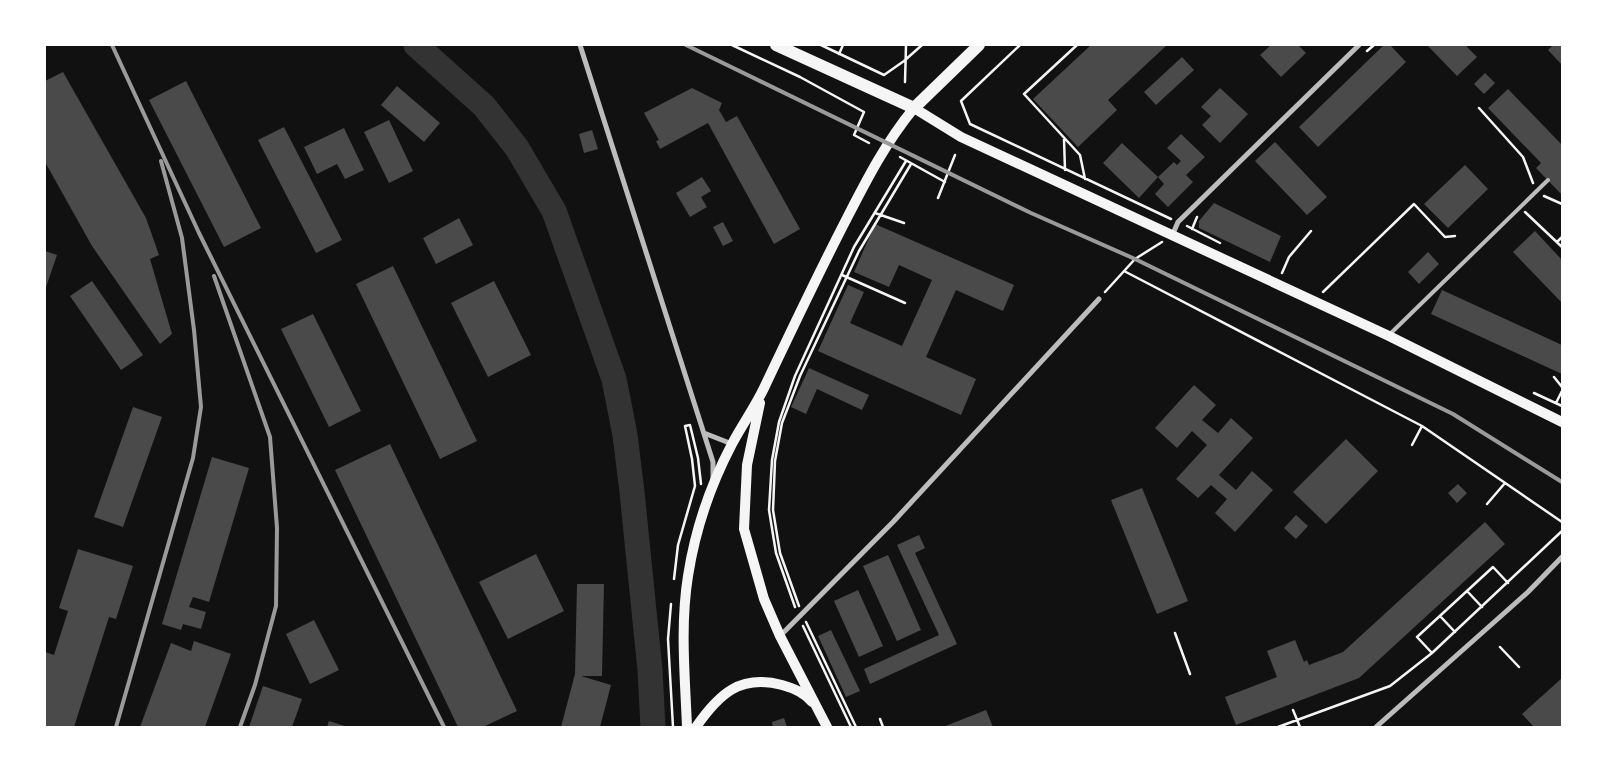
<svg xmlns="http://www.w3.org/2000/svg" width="1607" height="772" viewBox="0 0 1607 772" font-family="'Times New Roman',serif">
<rect width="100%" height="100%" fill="#111"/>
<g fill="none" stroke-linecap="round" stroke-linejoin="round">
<path stroke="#333" stroke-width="25" d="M416,45L484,106L517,148L554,211L614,379L625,435L632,492L650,670L653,727"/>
</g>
<path fill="#4a4a4a" d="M1091,45H1167L1108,100L1117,110L1078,147L1033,99Z
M1271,45H1298L1306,53L1281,77L1260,55Z
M1384,45H1390L1406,62L1318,147L1299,127Z
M1427,45H1465L1477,57L1457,76Z
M1553,45H1562V65L1548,50Z
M1182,57L1194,70L1156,105L1144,92Z
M63,72L146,218L159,255L150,259L172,334L160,344L92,246L45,162V81Z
M1485,73L1495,83L1484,94L1474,84Z
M186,81L261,228L224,247L149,100Z
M397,86L440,123L424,142L381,105Z
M692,88L722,103L719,110L726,122L737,116L800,229L774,244L708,123L660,149L656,141L659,140L644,113Z
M1220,88L1248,114L1220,143L1202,125L1211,116L1201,107Z
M1508,89L1562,145V195L1536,168L1541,163L1488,108Z
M389,120L413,171L389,183L364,132Z
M284,127L342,240L316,253L258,140Z
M344,128L364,170L345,179L337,164L317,174L304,147Z
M592,130L598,149L584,153L579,134Z
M1181,134L1205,157L1186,175L1193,182L1168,207L1155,194L1164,184L1158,177L1174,162L1177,165L1181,161L1167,148Z
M1275,142L1327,197L1307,215L1255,161Z
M1122,143L1158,177L1139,198L1103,163Z
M1465,165L1488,189L1448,228L1424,204Z
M702,177L711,191L701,197L707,207L690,217L676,193Z
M1214,203L1281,236L1270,262L1199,228V221Z
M459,218L473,245L436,264L423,238Z
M723,222L733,241L723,246L713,227Z
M875,224L1014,285L1003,311L956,290L926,357L976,379L961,415L818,351L848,285L864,292L850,323L902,346L932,280L899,265L889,287L854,272Z
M1535,231L1562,260V303L1513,252Z
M45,251L57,255L45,290Z
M1428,252L1439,264L1419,284L1408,272Z
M393,266L477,441L440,459L356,284Z
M92,281L143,355L121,370L70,296Z
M494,281L531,355L488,377L451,303Z
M1442,290L1562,345V374L1431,314Z
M313,314L361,411L329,427L281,329Z
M809,368L869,395L862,410L817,389L806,414L791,407Z
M1194,385L1216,405L1202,420L1218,433L1231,418L1253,438L1219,475L1236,490L1252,471L1273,490L1235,532L1215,513L1227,499L1211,485L1198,498L1176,479L1207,445L1192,431L1177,448L1155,428Z
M133,407L162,417L123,527L94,517Z
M1346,439L1378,471L1326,524L1293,492Z
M390,444L517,711L483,727H458L335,470Z
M212,457L249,468L209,602L193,597L189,607L206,612L201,629L183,624L181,630L162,624Z
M1458,484L1467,493L1457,503L1448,493Z
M1142,488L1188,601L1157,614L1111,500Z
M1296,515L1308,526L1296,539L1284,528Z
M1485,522L1505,544L1359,678L1236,725L1225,697L1277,677L1267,651L1295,640L1304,662L1307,660L1309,665L1343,652Z
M919,535L925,548L915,553L957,644L870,684L864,669L939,635L897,545Z
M78,549L133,566L116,619L109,617L74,727H45V652L54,655L68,611L59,608Z
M536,554L564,611L508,639L479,582Z
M888,555L921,630L897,641L863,566Z
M577,584H604L602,676H581L611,685L600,727H561L575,674Z
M858,590L883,646L859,657L834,601Z
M314,620L339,670L310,684L286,634Z
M831,630L860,691L846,697L818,636Z
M194,641L231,654L205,727H140L171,643L191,651Z
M1562,678V727H1534L1522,714Z
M263,686L302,699L292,727H249Z
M986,710L993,727H943Z
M784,718L787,727H773L772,722Z
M329,721L348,727H327Z"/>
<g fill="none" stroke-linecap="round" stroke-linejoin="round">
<path stroke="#f5f5f5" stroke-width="2.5" d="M732,45L800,77L864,112L854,135L869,143
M821,45L884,75L904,61L922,45
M1020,45L961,101L970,124L1171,219
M1077,45L1024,94L1080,155L1085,179
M1367,51L1374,45
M839,54L843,45
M905,82L906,45
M1479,108L1523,157L1533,183
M1064,139L1065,170
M900,157L945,182
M1544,196L1562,204
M938,198L955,155
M1525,212L1562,247
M875,213L904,223
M1187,226L1220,243
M1192,229L1197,217
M1557,242L1562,237
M1124,271L1422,426L1562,522
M1282,273L1289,257L1311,231
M842,275L905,303
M1105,292L1135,259L1162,242
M1323,292L1414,204L1445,237L1455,236
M1554,377L1562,387
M1534,393L1562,406
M1556,403L1562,391
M1412,445L1422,426
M1487,504L1505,483
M674,579L678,545L695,486L692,459L685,426L690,425L698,458L701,484
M1467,591L1482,607
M671,604L668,639L673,727
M799,606L780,553L773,510L775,461L782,423L800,376L859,251L911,164
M795,607L776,553L769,510L772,460L779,422L795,376L854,247L906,161
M1440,616L1455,632
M806,622L856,727
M803,626L851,727
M1175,633L1190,674
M1500,647L1519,667
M1432,653L1417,637L1493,567L1508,583
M1293,710L1300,727
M880,719L883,727
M1278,727L1390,686L1432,653L1562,531"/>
<path stroke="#bcbcbc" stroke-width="4" d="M1390,334L1548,180"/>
<path stroke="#bcbcbc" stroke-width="5" d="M580,45L713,462V479
M1172,236L1178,222L1359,45
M704,433L732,444
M780,636L893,522L1099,299
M1376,727L1528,592L1562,557"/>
<path stroke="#f5f5f5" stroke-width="10" d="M760,403L747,465L744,529L764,599L780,636L827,727
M687,727C685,676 680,626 688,576C695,531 711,484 732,444C742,425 755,407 764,388C791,331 818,274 847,218C867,179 886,142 914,108L961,137L1389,336L1562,422
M696,727C719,694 740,674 782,685C793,688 805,693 812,702"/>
<path stroke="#f5f5f5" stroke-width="12" d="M776,45L914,108L979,45"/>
<path stroke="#9a9a9a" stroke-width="4" d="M112,45L199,233L444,727
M686,45L1031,213L1135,259L1453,414L1562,482
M214,276L270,437L277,528L276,606L255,685L240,727
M116,727L193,458L201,407L194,330L182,238L161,161"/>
</g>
<rect width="1607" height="772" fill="none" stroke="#ffffff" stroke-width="92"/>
</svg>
